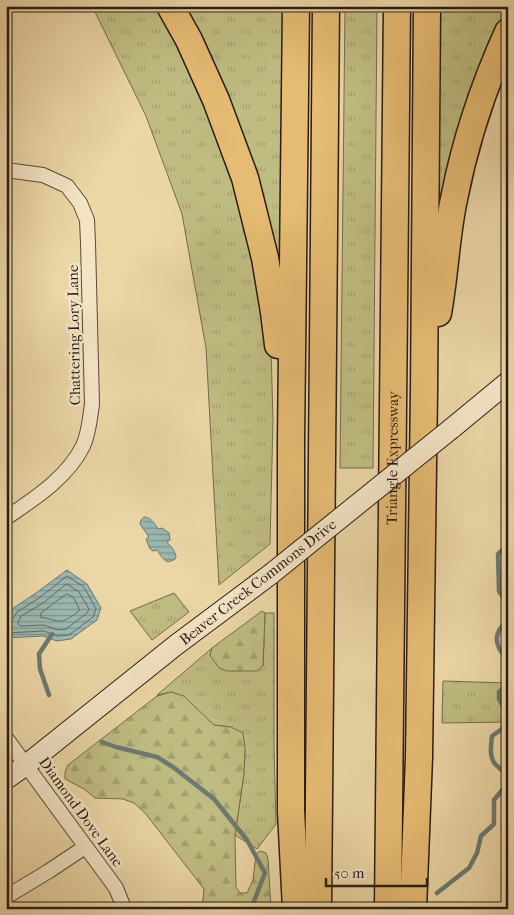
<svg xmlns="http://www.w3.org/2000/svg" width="514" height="915" viewBox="0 0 514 915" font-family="'IM FELL French Canon',serif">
<defs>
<pattern id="grass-tufts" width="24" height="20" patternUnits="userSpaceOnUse" patternTransform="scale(1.25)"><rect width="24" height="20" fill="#bfbc81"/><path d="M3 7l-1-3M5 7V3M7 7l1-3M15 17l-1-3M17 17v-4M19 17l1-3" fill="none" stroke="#a4a16f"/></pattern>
<pattern id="forest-firs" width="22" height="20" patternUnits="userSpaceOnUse" patternTransform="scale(1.25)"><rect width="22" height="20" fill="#bfbc81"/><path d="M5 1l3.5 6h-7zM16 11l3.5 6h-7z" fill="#a4a16f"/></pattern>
<pattern id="water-rules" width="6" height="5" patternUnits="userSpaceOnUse" patternTransform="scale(1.25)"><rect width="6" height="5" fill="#9ab7af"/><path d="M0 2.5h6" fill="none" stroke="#7e948d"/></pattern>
</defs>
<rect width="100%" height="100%" fill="#ebd6a6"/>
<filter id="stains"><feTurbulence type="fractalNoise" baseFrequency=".004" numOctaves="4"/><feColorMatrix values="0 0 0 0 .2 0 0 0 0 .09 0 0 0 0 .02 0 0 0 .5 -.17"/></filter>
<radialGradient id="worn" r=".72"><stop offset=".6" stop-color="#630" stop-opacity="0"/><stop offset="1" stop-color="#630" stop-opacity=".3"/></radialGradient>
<path fill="url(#grass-tufts)" stroke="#746c4b" d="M91,6H160L179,39L241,196L271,348L273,421L270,544L219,585L206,348L182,214L146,116L94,10Z
M180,6H288L285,288Z
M345,6H377L373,468H340Z
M435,6H508V13L491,48L447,197H437Z
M174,593L189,612L152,640L130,611Z
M265,613H274V746L276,824L257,849L235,835L244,774L245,750L231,727L214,725L171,692L157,695L212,648L210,655L263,666Z
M443,681L508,683V722L442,723Z"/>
<path fill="url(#forest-firs)" stroke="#746c4b" d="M262,611L265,613L263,666L257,671H227L219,668L210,655L212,648Z
M171,692L184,696L214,725L231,727L243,733L245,748L244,774L235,835L236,887L240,893H247L253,880L256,854L260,851L266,853L268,859L271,909H200L199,908L203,900L204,889L145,813L134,803L123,799L95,798L84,789L65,779V772L68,765L157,696Z"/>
<path fill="url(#water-rules)" stroke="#6d7971" d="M144,517C151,517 155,524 158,529L162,528L169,533L170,540L167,542C171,547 176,551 176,558C166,567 162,557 157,550L153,551L150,549L146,539L149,537L140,524L141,520Z
M67,570L87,584L101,608L97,620L71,639L57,641L43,636L6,638V622L12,609L36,593Z"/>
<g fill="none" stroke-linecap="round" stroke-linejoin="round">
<path stroke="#626a62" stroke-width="1" d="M67,584L79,592L89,609L87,613L66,629L58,630L44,625L21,626L19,625L18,623L21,616L43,603Z
M67,594L73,597L79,608V611C58,626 63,621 40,617L41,613Z
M6,623L11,622L17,612L39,598L67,576L84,587L96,609L93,617L69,635L57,636L44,631L6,633"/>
<path stroke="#6d7971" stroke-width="4.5" d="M508,545L498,554L499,591L508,605
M508,620C493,633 493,645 508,659
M508,684L499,692V699L508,716
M49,695L40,669L39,654L52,634
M508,718L502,729L492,736C491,745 489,756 495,764C500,769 505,771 508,779
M102,742L116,747L157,757L173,767L214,799L247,840L265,873L251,909
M437,893L469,868L477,853L481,836L494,824V800L508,783"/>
<g stroke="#5a4a39" stroke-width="16">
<path id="street" d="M6,170L43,175L67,186L80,203L87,220L88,243L92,404C90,418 89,433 83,446C67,478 35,498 6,518
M6,738L116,888L122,903L123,909
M6,897L49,871L85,847"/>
</g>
<g stroke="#2a1c15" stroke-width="22">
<path id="secondary" d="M451,429L508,382
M6,779L26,765L176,645L271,574"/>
</g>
<g stroke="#2a1c15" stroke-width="29">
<g id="highway">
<path d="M170,6L189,40L216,100L245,178L265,258L274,312L278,345"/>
<path d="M438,313C445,275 446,236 454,199C465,142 484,85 508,32"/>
<path d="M296,909L291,811V440L296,6"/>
<path d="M318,909L326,6"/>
<path id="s1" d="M388,909L397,6"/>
<path d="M413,909L419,757L424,392L427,6"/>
</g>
</g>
<use href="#street" stroke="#f2e4c5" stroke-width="14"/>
<use href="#secondary" stroke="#f2e4c5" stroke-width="20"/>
<use href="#highway" stroke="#e6bb73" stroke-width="26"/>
<g stroke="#2a1c15" stroke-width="22" stroke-linecap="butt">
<path id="secondary-bridge" d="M271,574L451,429"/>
</g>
<use href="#secondary-bridge" stroke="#f2e4c5" stroke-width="20"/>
</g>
<g text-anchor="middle" stroke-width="5" stroke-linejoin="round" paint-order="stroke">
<g font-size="15" fill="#2a1c15" stroke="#f2e4c5">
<text transform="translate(74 335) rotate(-91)" y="5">Chattering Lory Lane</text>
<text dy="5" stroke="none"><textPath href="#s1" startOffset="451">Triangle Expressway</textPath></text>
<text transform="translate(258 582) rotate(-38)" y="5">Beaver Creek Commons Drive</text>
<text transform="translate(81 812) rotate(54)" y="5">Diamond Dove Lane</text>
</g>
</g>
<rect width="514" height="915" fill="none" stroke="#ebd6a6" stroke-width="25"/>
<rect x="8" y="8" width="499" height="900" fill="none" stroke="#2a1c15" stroke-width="2.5"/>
<rect x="12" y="12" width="489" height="890" fill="none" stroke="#2a1c15"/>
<path d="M326 878v8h101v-8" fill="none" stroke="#2a1c15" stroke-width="2.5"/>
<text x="334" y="878" font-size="15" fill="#2a1c15" stroke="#f2e4c5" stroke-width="4" paint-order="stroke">50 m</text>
<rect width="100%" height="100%" filter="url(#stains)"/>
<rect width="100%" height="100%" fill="url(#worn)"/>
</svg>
